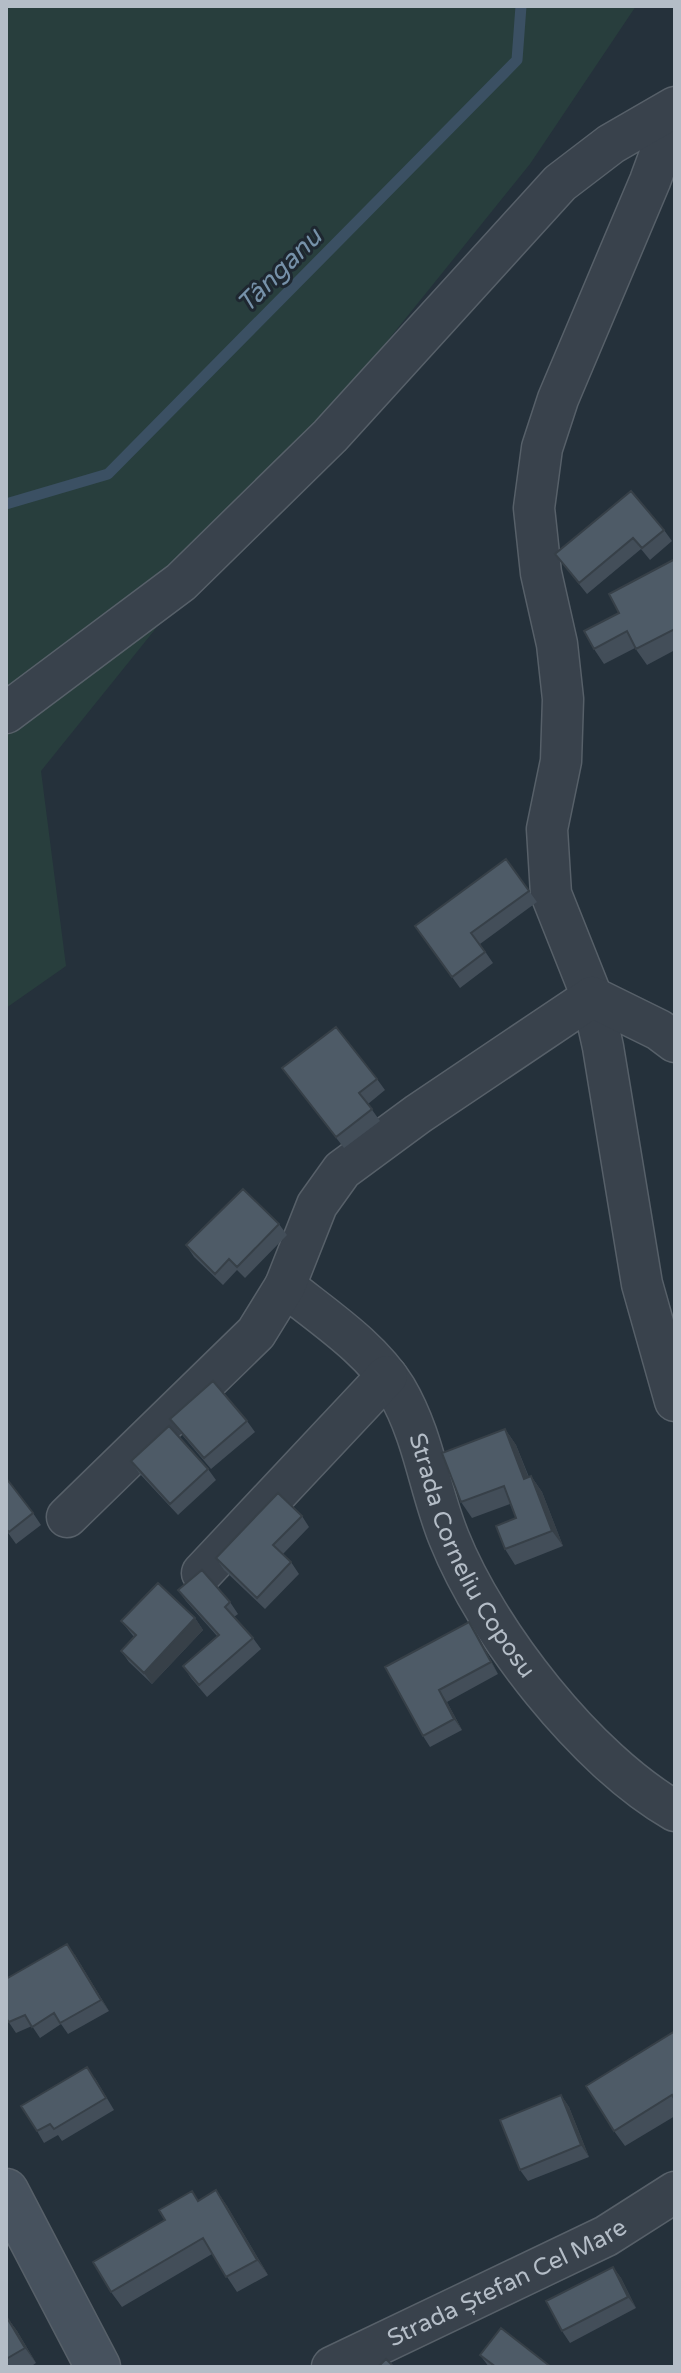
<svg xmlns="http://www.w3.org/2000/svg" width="681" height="2373" viewBox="0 0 681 2373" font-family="'Varela Round',sans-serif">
<rect width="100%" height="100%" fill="#25313b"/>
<path fill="#283e3d" d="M6,6H636L530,164L41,771L66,966L6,1008Z"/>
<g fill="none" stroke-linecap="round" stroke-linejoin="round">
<path stroke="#3b5063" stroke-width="11" d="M6,504L108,474L517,60L521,6"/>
<g stroke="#576069" stroke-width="43">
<g id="street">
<path d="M675,113L650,181L558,399L542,448L534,508L541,573L557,644L563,699L561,761L547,829L551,894L592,997L603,1047L642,1284L675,1401"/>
<path d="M6,713L181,582L330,436L560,183L611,144L675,107"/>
<path id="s1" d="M285,1286C323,1317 370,1347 396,1389C424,1436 429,1489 449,1538C487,1633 586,1760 675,1811"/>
<path d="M67,1517L256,1333L285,1286L317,1205L342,1170L418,1114L592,997L659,1030L675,1042"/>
<path d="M202,1573L387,1376"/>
<path id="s2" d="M332,2367L606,2236L675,2192"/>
</g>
</g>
<g stroke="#576069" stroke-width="47">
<path id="secondary" d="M6,2191L98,2367"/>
</g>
<use href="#street" stroke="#39424c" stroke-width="40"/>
<use href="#secondary" stroke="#47525e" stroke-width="44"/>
</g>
<path fill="#434e59" d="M664,530L672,541L650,560L641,549L587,594L555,554Z
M675,559V650L647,665L635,648L604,664L594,649L619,613Z
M506,859L537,902L480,944L493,963L460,988L415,926Z
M282,1068L377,1079L385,1090L368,1104L380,1121L344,1148Z
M279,1224L287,1235L245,1278L237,1270L223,1285L194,1257L186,1245Z
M170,1419L247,1421L255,1432L211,1469L178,1430Z
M505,1429L516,1445L529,1477L531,1476L542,1492L563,1546L515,1565L505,1549L516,1518L510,1504L472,1518L461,1502Z
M131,1461L208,1469L216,1480L178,1515L139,1473Z
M33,1513L41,1525L16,1544L6,1530Z
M302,1516L309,1527L283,1554L291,1562L299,1574L265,1609L224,1570L216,1558Z
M178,1590L230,1602L238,1614L234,1617L253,1638L261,1649L207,1697L191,1678L183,1666L217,1636L186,1601Z
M195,1618L203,1630L152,1684L129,1662L121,1651L134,1637L121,1621Z
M469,1622L477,1634L498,1674L447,1702L462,1730L430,1747L423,1736L385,1667Z
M75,1955L109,2011L68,2034L61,2024L40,2038L32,2026L16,2033L6,2018Z
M675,2031V2116L625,2146L614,2131Z
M95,2078L114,2110L62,2141L58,2135L44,2143L37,2131Z
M561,2095L569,2107L589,2157L528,2181L520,2170Z
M216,2190L227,2206L268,2275L237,2292L212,2254L122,2307L111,2292L199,2200Z
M613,2267L621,2278L636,2308L570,2343L562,2331Z
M6,2316L17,2331L36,2363L30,2367H6Z
M480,2355L551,2367H489Z"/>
<path fill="#374048" d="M505,1429L516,1445L535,1494L524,1479Z
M531,1476L542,1492L563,1546L552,1531Z
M195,1618L203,1630L152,1684L144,1673Z
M469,1622L477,1634L498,1674L491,1662Z
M439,1690L447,1702L462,1730L454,1719Z
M67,1944L75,1955L109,2011L101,2000Z
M561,2095L569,2107L589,2157L581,2145Z
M216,2190L227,2206L268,2275L257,2260Z
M613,2267L621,2278L636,2308L628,2297Z
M6,2316L17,2331L36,2363L25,2348Z"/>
<path fill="#4e5b67" stroke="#374048" stroke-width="2" d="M631,491L664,530L642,548L633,538L579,583L555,554Z
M675,559V629L636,649L627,631L594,649L584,631L619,613L609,594Z
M506,859L529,891L471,933L485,952L452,977L415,926Z
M336,1027L377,1079L359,1093L372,1109L336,1137L282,1068Z
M243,1189L279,1224L237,1267L229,1259L215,1274L186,1245Z
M213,1381L247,1421L204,1458L170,1419Z
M169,1426L208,1469L170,1504L131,1461Z
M505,1429L524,1479L531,1476L552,1531L505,1549L496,1526L516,1518L504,1486L461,1502L442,1453Z
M6,1478L33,1513L9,1532L6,1529Z
M278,1493L302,1516L273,1545L291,1562L257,1598L216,1558Z
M202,1570L230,1602L225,1607L253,1638L199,1685L183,1666L219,1635L178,1590Z
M158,1583L195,1618L144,1673L121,1651L136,1635L121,1621Z
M469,1622L491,1662L439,1690L454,1719L423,1736L385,1667Z
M67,1944L101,2000L60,2023L54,2013L32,2027L25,2015L9,2022L6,2018V1979Z
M675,2031V2100L672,2095L614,2131L586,2086Z
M87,2067L106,2098L54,2129L50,2124L37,2131L21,2106Z
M561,2095L581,2145L520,2170L500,2120Z
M216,2190L257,2260L226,2277L203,2238L111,2292L93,2262L165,2220L159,2210L192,2191L198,2201Z
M613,2267L628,2297L562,2331L546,2301Z
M6,2316L25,2348L6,2359Z
M501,2328L551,2367H496L480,2355Z
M386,2359L394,2367H378Z"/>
<g text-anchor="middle" stroke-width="6" stroke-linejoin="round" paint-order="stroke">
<g font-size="24" fill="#b4bdc7" stroke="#1e2730">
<text dy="8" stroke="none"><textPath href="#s1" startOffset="336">Strada Corneliu Coposu</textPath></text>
<text dy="8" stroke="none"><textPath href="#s2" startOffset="194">Strada Ștefan Cel Mare</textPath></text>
</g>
<g font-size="26" font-style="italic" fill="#7691a9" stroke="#1e2730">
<text transform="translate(279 270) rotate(-45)" y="9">Tânganu</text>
</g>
</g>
<rect width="681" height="2373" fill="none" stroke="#b4bdc7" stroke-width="16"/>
</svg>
